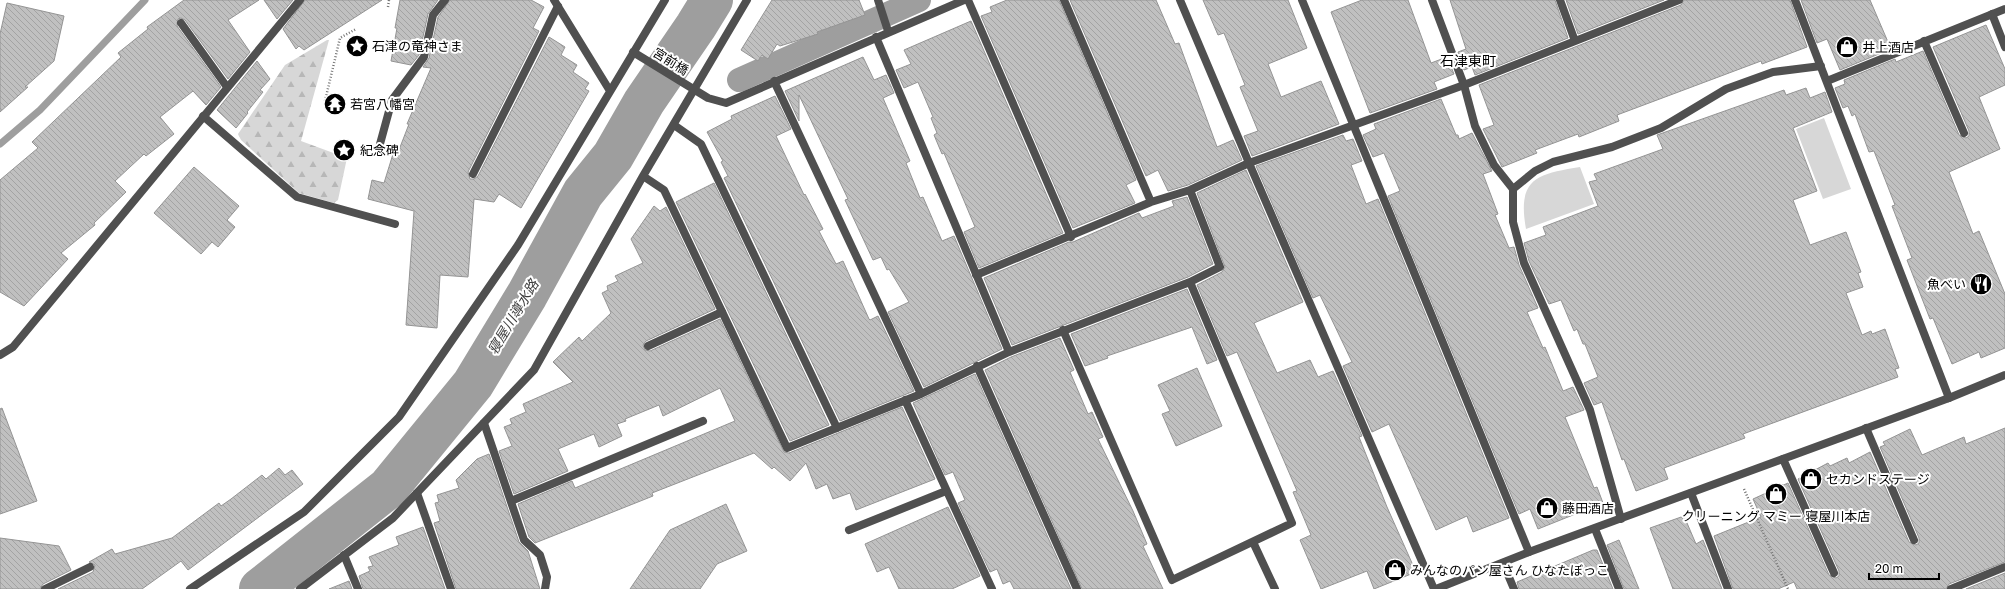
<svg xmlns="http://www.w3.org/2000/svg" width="2005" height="589" viewBox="0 0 2005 589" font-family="'Golos Text','Noto Sans JP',sans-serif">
<defs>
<pattern id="forest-firs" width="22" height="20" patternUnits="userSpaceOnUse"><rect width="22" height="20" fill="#d7d7d7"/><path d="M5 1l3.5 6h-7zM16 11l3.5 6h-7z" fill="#b7b7b7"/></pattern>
<pattern id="building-back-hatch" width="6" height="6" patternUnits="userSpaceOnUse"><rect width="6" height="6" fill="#c0c0c0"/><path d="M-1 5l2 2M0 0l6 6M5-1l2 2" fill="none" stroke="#a3a3a3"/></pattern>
</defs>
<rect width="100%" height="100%" fill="#fff"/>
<path fill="#d7d7d7" d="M1824,118L1851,189L1823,199L1796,129Z
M1580,167L1594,204L1526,229C1517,179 1536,174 1580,167Z"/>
<path fill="url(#forest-firs)" d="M327,40H329L301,141L347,158L338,200L334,203L299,193L241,140L238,134L285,65Z"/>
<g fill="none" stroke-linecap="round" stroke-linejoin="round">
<path stroke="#9e9e9e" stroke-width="7" d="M0,144L40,110L145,0"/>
<path stroke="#9e9e9e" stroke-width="24" d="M739,80L919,0"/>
<path stroke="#9e9e9e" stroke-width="42" d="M260,589L388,488L473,384L527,295L583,193L613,156L644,102L696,26L712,0"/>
</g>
<path fill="url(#building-back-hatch)" stroke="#949494" d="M184,0H259L228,20L250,52L228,79L185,20L181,18L178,19L177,26L221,87L206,105L193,91L160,117L174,134L146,156L144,154L115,181L126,192L94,223L95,225L61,253L68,259L24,306L0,292V180L38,148L32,142L121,57L118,53L148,29L147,27Z
M264,0H293L277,19Z
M305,0H382L304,50L299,46L296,49L283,29Z
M400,0H438L428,14L419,55L411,65L391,61L397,28H395Z
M450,0H531L544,7L533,28L539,31L468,172L470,179H474L478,176L549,37L565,47L561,55L577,65L573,72L589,83L585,89L589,91L521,208L499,194L494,202L474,199L468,277L440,275L437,328L406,325L414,211L368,199L372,180L384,183L393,154L397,155L409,124H407L431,68L423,67L429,58L438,17Z
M772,0H859L865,15L817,32L818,34L780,46L777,44L768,59L762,55L758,61L741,50Z
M1007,0H1059L1136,180L1126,185L1135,203L1073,228L981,16L992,12L990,7Z
M1070,0H1156L1175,44L1179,43L1217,147L1233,140L1242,160L1188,185L1168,191L1158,170L1146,176Z
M1203,0H1288L1307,48L1268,64L1281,97L1321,81L1339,124L1252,156L1244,136L1258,131L1240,87L1245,85L1224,33L1218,35Z
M1362,0H1408L1431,63L1447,57L1454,74L1434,82L1437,89L1370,113L1331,12Z
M1450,0H1555L1568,38L1475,75L1472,67L1464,70L1458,52L1466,49Z
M1566,0H1664L1578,34Z
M1684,0H1790L1807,47L1762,64L1761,61L1617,115L1619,121L1579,137L1578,134L1535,150L1537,153L1502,167L1483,129L1494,125L1479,85L1681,5Z
M1801,0H1870L1891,49L1840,70L1827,39L1817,43Z
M7,3L64,16L54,61L25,87H28L0,112V34Z
M971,21L1063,233L979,268L964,232L975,227L944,153L942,154L934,135L937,133L931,118L933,117L918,82L904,88L896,70L911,64L904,50Z
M1986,25L2005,69V85L1979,97L2000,149L1949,172L1973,234L1979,231L2005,294V348L1981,358L1979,352L1952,364L1933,318L1930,319L1907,260L1912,258L1892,206L1895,205L1874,151L1869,152L1855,114L1852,116L1848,106L1843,108L1835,88L1845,84L1844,80L1895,59L1896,62L1923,51L1959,135L1966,138L1969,136V131L1933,47Z
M863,57L874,80L886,75L894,93L883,98L910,161L906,163L920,198L923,197L942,241L954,236L1002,349L924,387L888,312L909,302L889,269L887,270L881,257L873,260L845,200L848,199L799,95V121L785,91Z
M257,61L270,79L260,90L263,92L247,112L248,113L236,128L217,110Z
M1806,88L1810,98L1825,92L1832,112L1793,128L1817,191L1793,200L1810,245L1846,232L1861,272L1858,273L1863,287L1846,293L1862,335L1871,331L1872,334L1885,329L1899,368L1895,369L1898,377L1743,434L1745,438L1664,468L1668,479L1636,491L1624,459L1622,460L1602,402L1594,405L1584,383L1598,377L1585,344H1583L1577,329L1574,331L1561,300L1549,304L1529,261L1524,243L1546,235L1543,227L1598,206L1589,182L1597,180L1594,174L1663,149L1657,135L1784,90L1786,95Z
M775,96L791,129L776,136L804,195L805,194L823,229L819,231L836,264L843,261L869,319L870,320L878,316L914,391L840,421L724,178L728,176L721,162L723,161L707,132L732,119L731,116Z
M1441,99L1456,135H1458L1459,139L1472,133L1492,171L1483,174L1498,214L1495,215L1509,248L1514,247L1519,265L1538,308L1527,312L1543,348L1545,347L1563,391L1573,387L1584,410L1565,417L1594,488L1597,487L1603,503L1538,529L1530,509L1519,514L1388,196L1400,191L1384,153L1373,157L1363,135L1376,129L1374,124Z
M1343,135L1346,141L1353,139L1362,161L1351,165L1366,204L1378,199L1509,518L1473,532L1467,516L1436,530L1389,424L1372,432L1343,366L1352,362L1320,295L1313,298L1256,166Z
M194,167L239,206L227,220L235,227L218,247L212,242L201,254L154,213Z
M1246,170L1303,302L1254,323L1277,373L1310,360L1318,377L1333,371L1362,436L1359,437L1387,507L1416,572L1374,589L1367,571L1321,589L1300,540L1311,535L1293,492L1297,491L1237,352L1227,356L1197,285L1222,272L1225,267L1197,193Z
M714,183L829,425L790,441L676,202Z
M1187,197L1213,264L1188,277L1012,345L984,278L1069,242H1073L1139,213L1142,218L1174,206L1172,201Z
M654,206L660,211L666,207L715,309L646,341L643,345L645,350L650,351L720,319L784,452L789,453L902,407L935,479L856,510L850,493L833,499L827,484L816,489L806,463L790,481L774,467L772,469L754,453L652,493L653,496L535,543L529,537L518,504L572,481L575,488L735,421L720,388L663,416L659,405L625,419L626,421L617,424L622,436L599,447L594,434L558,449L568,471L514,494L499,451L512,446L504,427L512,424L510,419L526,412L523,404L573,382L553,362L579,337L582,341L611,313L602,293L608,290L607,286L618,281L615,276L643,263L631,239Z
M1187,289L1217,360L1207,364L1192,327L1107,356L1108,358L1085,366L1071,334Z
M1060,338L1074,370L1070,372L1088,414L1092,412L1103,437L1098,439L1133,511L1147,544L1143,546L1163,589H1082L985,370L1011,357Z
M1197,368L1222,426L1176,446L1162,414L1170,411L1158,385Z
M975,374L1071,589H1014L1010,581L1003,584L997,569L990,572L958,503L965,500L953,472L945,475L913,403Z
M2,408L37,501L0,514V409Z
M2005,428V562L1949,584L1946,589H1797L1794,582L1778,589H1733L1714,536L1761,517L1753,499L1788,483L1829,575L1836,578L1839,576V571L1798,479L1828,463L1830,466L1847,458L1849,463L1870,452L1909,542L1916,545L1919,543V538L1880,447L1885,445L1883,442L1910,429L1922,455L1964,437L1966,444Z
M489,454L519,542L528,551L540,589H456L434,523L440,521L435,503L439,502L437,495L459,488L456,480L477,459Z
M279,468L285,475L292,470L303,484L188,570L181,561L142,589H58L93,572L95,565L89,562L112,549L115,554L172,538L219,503L221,506L231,499L262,475L266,479Z
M726,504L747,551L717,564L700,589H630L670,530Z
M948,507L980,576L952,589H899L889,567L877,572L865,544Z
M1684,516L1696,544L1703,540L1722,589H1673L1650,528Z
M423,527L445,589H363L359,576L370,571L368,567L373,566L369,557L399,545L396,537Z
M0,538L59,546L71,570L43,584L40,589H0Z
M1619,540L1639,589H1624L1607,545Z
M1593,550H1597L1613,589H1519L1517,582Z
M2005,573V589H1966Z
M349,581L352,589H329Z"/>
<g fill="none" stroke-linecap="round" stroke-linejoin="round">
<path stroke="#727272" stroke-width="2.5" stroke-dasharray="1 2" stroke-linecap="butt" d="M388,7L389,0
M325,101L340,38L356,29
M1744,489L1788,589"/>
<path stroke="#505050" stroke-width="8" d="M1992,14L2005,47
M181,23L227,87
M203,116L297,197L395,224
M674,125L701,144L837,428
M380,144L392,100L424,57L433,15L445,0
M473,174L558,6
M648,346L722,312
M484,423L524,540L540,555L547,577L545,589
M1866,428L1914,540
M1783,459L1834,573
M417,493L451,589
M511,501L703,421
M849,530L946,491
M344,555L358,589
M45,589L90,567"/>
<path stroke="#505050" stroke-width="8" d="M554,0L610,91
M878,0L888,31
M968,0L1071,237
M1064,0L1151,202
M1180,0L1249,163L1434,589
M1302,0L1529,552
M1432,0L1464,85L1475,126L1494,165L1513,189V222L1524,263L1590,410L1621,519
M1560,0L1575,41
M1795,0L1949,398
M876,37L1009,352
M1924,41L1964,133
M633,52L708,98L726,103L964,0
M774,81L921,394
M1827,81L2005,9
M643,176L664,190L787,448L921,394L1009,352L1190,282L1220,267L1190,190
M1513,189L1535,171L1553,162L1612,147L1661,128L1726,89L1773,72L1821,66
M976,275L1151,202L1190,190L1249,163L1464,85L1679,0
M1063,330L1172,580L1292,523L1190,282
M0,355L13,347L300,0
M977,366L1077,589
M905,400L992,589
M1691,493L1728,589
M1595,529L1619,589
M1253,542L1275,589
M1503,563L1514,589
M190,589L304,512L399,417L518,245L665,0
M300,589L393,518L534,370L643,176L747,0
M1951,589L2005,567"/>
<path stroke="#505050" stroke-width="8" d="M1436,589L1529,552L1949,398L2005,375"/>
</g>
<defs>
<g id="sight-disc" transform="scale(1.15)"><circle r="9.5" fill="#000" stroke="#fff"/><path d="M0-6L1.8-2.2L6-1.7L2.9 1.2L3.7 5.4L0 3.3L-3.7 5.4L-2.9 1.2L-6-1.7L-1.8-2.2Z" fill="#fff"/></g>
<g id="shop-disc" transform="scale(1.15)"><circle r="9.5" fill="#000" stroke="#fff"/><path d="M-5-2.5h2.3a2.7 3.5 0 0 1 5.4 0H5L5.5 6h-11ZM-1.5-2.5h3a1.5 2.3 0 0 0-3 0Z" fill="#fff"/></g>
<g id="temple-disc" transform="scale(1.15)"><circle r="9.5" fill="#000" stroke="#fff"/><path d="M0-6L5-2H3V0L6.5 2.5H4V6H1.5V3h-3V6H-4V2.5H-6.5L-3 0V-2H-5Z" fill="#fff"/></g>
<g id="restaurant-disc" transform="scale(1.15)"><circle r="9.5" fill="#000" stroke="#fff"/><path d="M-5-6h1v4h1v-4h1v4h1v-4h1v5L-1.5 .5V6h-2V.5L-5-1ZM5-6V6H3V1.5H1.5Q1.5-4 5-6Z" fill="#fff"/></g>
</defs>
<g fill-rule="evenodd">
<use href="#sight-disc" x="357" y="46"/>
<use href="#shop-disc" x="1847" y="47"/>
<use href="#temple-disc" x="335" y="104"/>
<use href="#sight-disc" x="344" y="150"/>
<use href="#restaurant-disc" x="1981" y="284"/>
<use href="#shop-disc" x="1811" y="479"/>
<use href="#shop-disc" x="1776" y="494"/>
<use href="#shop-disc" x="1547" y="508"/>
<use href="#shop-disc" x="1395" y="570"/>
</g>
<g text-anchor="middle" stroke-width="4" stroke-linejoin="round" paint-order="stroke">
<g font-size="13" fill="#000" stroke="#fff" text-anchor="start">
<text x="372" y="51">石津の竜神さま</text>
<text x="1862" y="52">井上酒店</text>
<text x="350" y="109">若宮八幡宮</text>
<text x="360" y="155">紀念碑</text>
<text x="1966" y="289" text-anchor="end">魚べい</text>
<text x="1826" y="484">セカンドステージ</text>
<text x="1562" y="513">藤田酒店</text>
<text x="1776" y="521" text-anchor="middle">クリーニング マミー 寝屋川本店</text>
<text x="1410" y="575">みんなのパン屋さん ひなたぼっこ</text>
</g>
<g font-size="13" fill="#000" stroke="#fff">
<text transform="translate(671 61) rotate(32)" y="5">宮前橋</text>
</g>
<g font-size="14" fill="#000" stroke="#fff">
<text x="1468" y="66">石津東町</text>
</g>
<g font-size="14" font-style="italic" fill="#3f3f3f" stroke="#fff">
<text transform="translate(513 317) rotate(-59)" y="5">寝屋川導水路</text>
</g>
</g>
<path d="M1869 573v6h70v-6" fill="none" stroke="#000000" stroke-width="2"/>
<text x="1875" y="573" font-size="12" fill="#000000" stroke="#ffffff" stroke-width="3" paint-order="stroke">20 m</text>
</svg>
